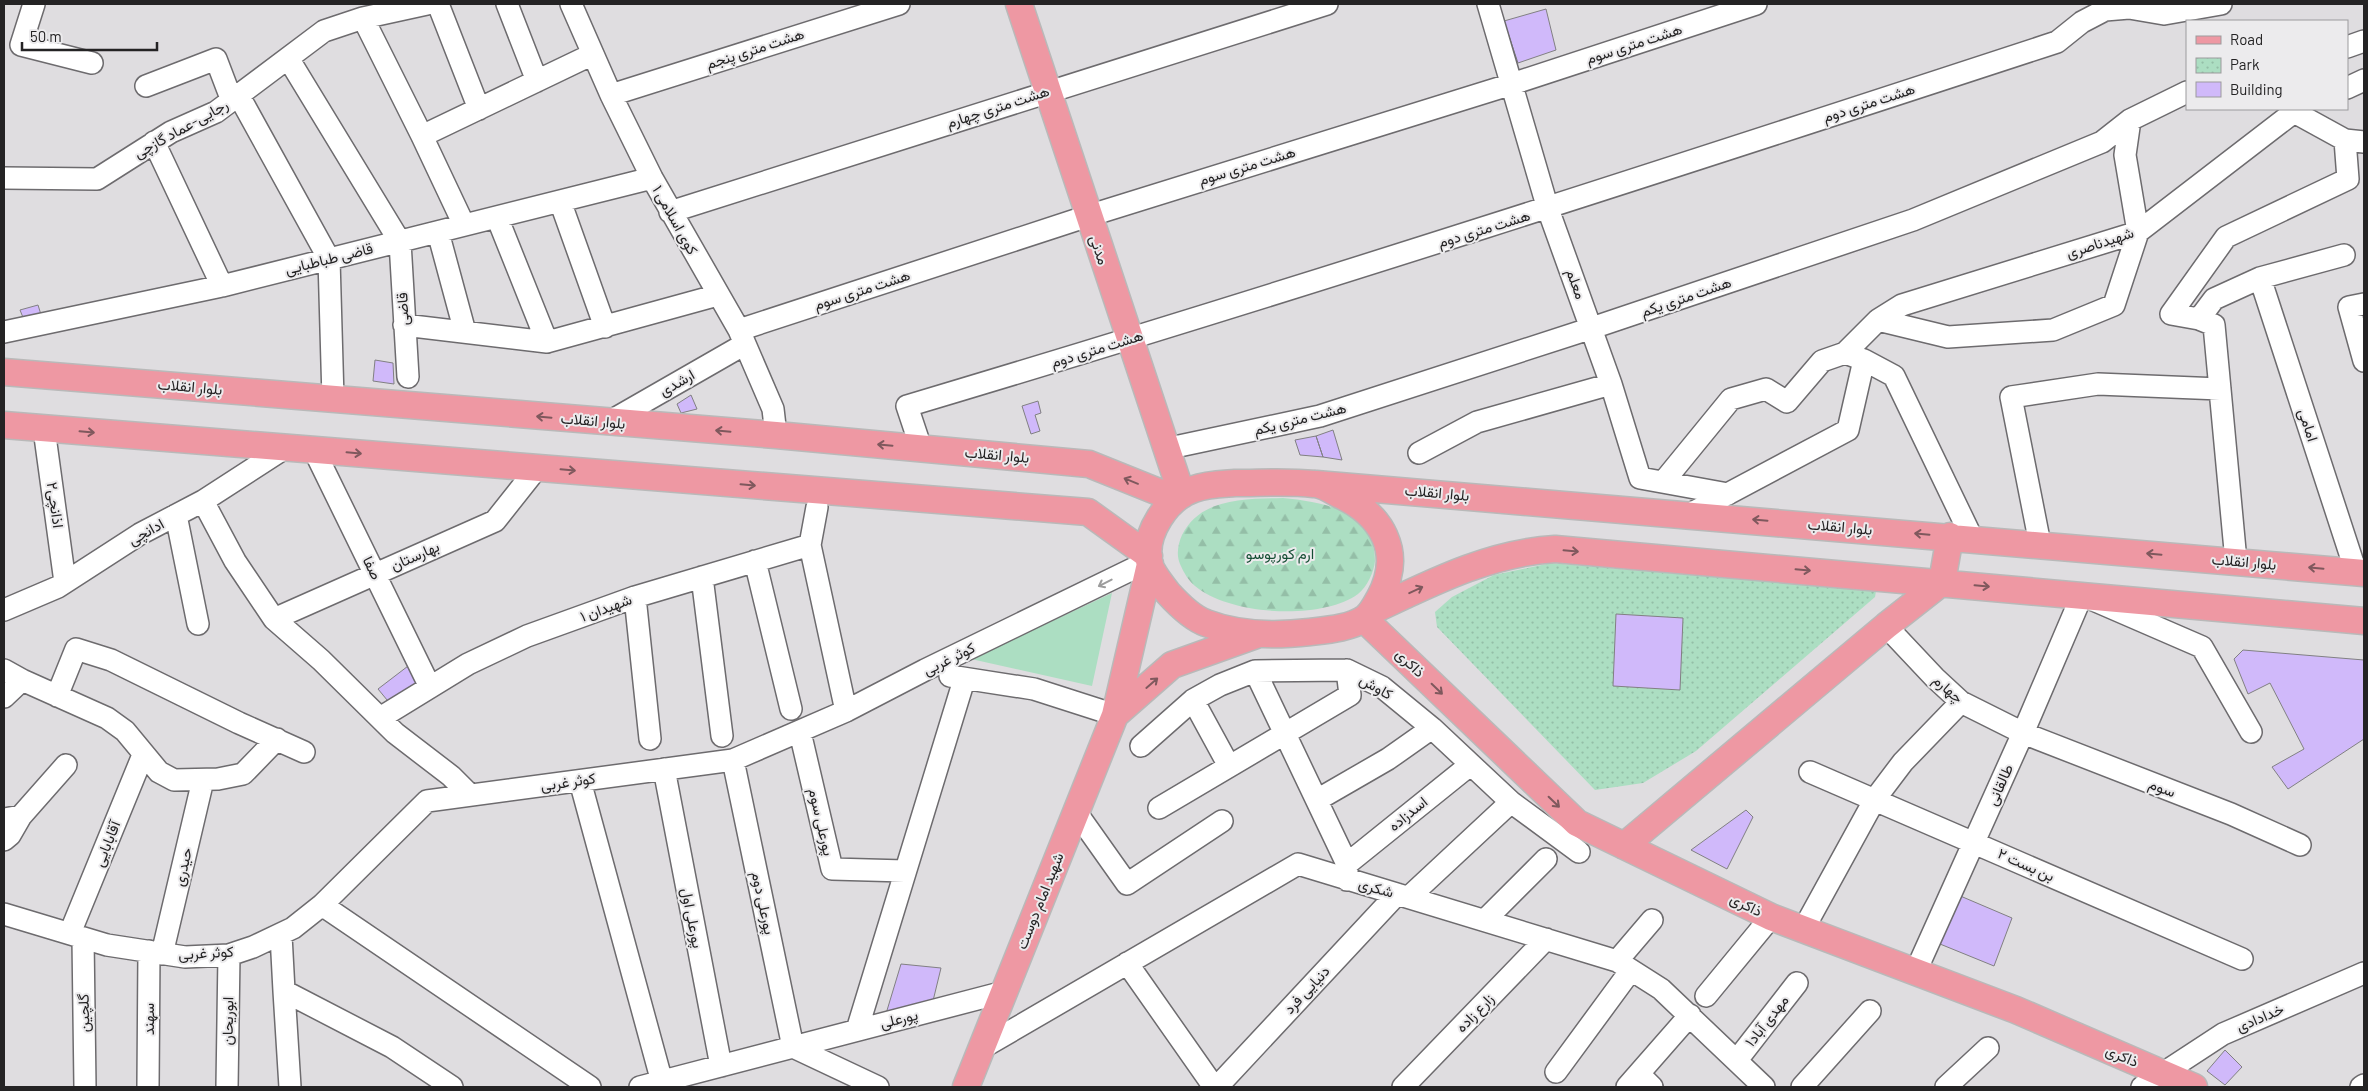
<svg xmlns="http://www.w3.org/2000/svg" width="2368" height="1091" viewBox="0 0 2368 1091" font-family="Barlow,Vazirmatn,sans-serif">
<defs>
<pattern id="forest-firs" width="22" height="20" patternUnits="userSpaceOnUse" patternTransform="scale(1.25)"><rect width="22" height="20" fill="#acdec2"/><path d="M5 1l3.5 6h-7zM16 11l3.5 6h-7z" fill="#94bea7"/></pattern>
<pattern id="park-dots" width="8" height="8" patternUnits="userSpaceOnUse" patternTransform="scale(1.25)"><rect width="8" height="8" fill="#acdec2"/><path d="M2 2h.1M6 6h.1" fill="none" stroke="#94bea7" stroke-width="1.8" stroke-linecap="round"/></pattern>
</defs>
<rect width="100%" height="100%" fill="#dfdde0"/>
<path fill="#acdec2" d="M1112,593L1092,686L971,659Z"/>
<path fill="url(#forest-firs)" d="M1283,498C1323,502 1375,510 1375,561C1374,572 1367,587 1358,594C1321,621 1229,615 1195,586C1188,580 1184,573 1180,564C1176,555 1178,544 1182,535C1201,497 1247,499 1283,498Z"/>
<path fill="url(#park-dots)" d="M1551,563L1876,591L1875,597L1696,751L1643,783L1595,790L1437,627L1435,612L1452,597L1494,575Z"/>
<path fill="#d0b9fa" stroke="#818082" d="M1546,9L1556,50L1518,63L1504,21Z
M38,305L43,321L26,325L20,310Z
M375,360L393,363L394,384L373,381Z
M691,395L697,409L681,413L677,404Z
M1038,401L1041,413L1035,415L1040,431L1031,434L1022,406Z
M1333,430L1342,460L1323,457L1316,436Z
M1316,436L1323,457L1300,455L1295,440Z
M1616,614L1683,618L1680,690L1613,686Z
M2243,650L2364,660V739L2288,789L2272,767L2304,749L2270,683L2248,694L2234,659Z
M412,663L423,685L392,706L378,689Z
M1746,810L1753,817L1727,869L1691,850Z
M1958,895L2012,918L1994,966L1940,944Z
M901,964L941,968L932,1005L885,1017Z
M2225,1050L2242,1067L2225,1085L2207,1071Z"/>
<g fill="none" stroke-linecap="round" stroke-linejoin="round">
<g stroke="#6d6b6e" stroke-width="24">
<path id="minor" d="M34,4L21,45L92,63
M438,4L479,109
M507,4L537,81
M571,4L611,95L652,178L739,330L773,409L776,435
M1488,4L1548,209L1611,384L1640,478L1728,494
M363,18L422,136L464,225
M2347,47L2364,41
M288,58L400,242L408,377
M146,86L216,59L232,101
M2347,88L2364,80
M611,95L899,4
M239,96L329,259L333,399
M422,136L593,54
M154,142L222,286
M4,178L97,179L171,132L216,112L324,31L363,18L427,4
M560,201L605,327
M670,212L1327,4
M497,217L547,342
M438,232L465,332
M2260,278L2356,572
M2364,304L2349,307L2364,361
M2199,319L2214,299L2260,278L2344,255
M1878,320L1902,305L2138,232L2294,112L2345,140L2364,142
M404,325L547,342L718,295
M739,330L1088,216L1512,84L1756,4
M4,332L222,286L652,178
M1864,360L1894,376L1972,538
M609,422L745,344
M44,429L65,582
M921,448L907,406C1293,291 1675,167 2057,42L2082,22L2105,10L2129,8L2164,14L2221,4
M1165,449L1320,416L1592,328L1913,220L2102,142L2130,120L2187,92
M314,450L430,687
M1419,453L1477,422L1611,384
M1664,481L1731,399L1766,389L1787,402L1822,361L1845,353
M203,501L235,561L274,619L321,660L395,733L451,776L470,795
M1690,514L1848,430L1864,360L1845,353L1878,320L1948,337L2053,330L2114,305L2138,232L2125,155L2130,120
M176,515L198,624
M2040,544L2011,397L2098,384L2220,389
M810,545L846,711
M755,561L791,709
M2236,561L2214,325L2199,319L2171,314L2226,237L2348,179L2345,140
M702,577L722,736
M635,597L650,739
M4,610L58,587L140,534L203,501L285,448
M274,619L495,521L537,468
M1886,626L1935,678L1961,702L2023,733L2231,814L2300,845
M4,670L22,680L4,697
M1255,671L1347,864V880
M950,676L1034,689L1115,715
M22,680L107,718L125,731L159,772L174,780L218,779L243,774L277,739
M57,696L76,649L111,660L239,723L304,752
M1193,700L1229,766
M380,718L468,664L527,636L635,597L810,545L817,507
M800,732L832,869L905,871
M1141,746L1193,700L1220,685L1255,671L1347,670L1382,687L1432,728L1511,802L1579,852
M733,760L793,1047L878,1087
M664,769L721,1066
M1810,772L2242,959
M580,781L662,1082
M1317,800L1388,759L1432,728
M1159,808L1350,695L1347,670
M1076,812L1127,884L1222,821
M21,816L66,765
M4,819L21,816L10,835L4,840
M1347,864L1470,765
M1409,897L1511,802
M322,905L590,1087
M4,914L107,945L185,957L229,955L253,947L293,928L322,905L427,801L733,760L846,711L925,670L1149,561
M1485,920L1546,859
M1803,930L1875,799L1903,762L1961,702
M70,933L143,755
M281,935L284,991L392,1047L452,1087
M83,938L85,1087
M162,954L203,780
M1617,961L1652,920
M1127,963L1214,1087
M1915,973L2023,733L2082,595L2202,647L2251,732
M284,991L290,1087
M1706,996L1771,917
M857,1030L964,680
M982,1048L1298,864L1617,961L1661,989L1764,1087
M1737,1060L1797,983
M1556,1072L1631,970
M1639,1074L1652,1087
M148,1087L149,951
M227,1087L229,955
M640,1087L1004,992
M1217,1087L1397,894
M1403,1087L1546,939
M1627,1087L1690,1015
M1802,1087L1870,1011
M1946,1087L1988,1048
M2142,1087L2223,1034L2364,973
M2361,1087L2364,1085"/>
</g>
<g stroke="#b9b9b9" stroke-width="29">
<path id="major" d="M1019,4L1182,495
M4,372L776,435L1089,464L1176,499
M4,425L1088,512L1149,556
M1235,483C1261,483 1288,481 1314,484C1322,484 1331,490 1338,494C1382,514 1404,552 1380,597C1376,604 1372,613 1365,618C1351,628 1327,630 1310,632C1275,636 1240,636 1206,623C1192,618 1178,604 1168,593C1162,585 1150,571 1149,561C1144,533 1167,498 1194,489C1207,484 1221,484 1235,483Z
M1316,484L2364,573
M1372,611C1431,583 1489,553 1555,549L2364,621
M1364,619L1577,823L1771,917L2016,1010L2194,1087
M1115,715L1172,665L1256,635
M1624,846L1886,626L1942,582L1950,536
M966,1087L1115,715L1150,564"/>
</g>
<use href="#minor" stroke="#fff" stroke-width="21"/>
<use href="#major" stroke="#ee98a3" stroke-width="26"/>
</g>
<defs><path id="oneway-shaft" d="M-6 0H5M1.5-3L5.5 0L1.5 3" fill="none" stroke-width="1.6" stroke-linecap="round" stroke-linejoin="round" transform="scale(1.25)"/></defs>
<g stroke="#7f585d">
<use href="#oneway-shaft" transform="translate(544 417) rotate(-175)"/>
<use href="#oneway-shaft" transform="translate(723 431) rotate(-175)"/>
<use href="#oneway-shaft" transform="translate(87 432) rotate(5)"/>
<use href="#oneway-shaft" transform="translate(885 445) rotate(-175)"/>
<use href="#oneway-shaft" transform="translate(354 453) rotate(5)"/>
<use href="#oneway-shaft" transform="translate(568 470) rotate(5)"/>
<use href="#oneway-shaft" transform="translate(1131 481) rotate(-158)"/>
<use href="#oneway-shaft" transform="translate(748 485) rotate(5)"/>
<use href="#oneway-shaft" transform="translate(1760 520) rotate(-175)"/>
<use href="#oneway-shaft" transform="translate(1922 534) rotate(-175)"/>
<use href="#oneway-shaft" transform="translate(1571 551) rotate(5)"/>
<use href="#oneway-shaft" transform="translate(2154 554) rotate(-175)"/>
<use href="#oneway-shaft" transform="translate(2316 568) rotate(-175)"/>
<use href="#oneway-shaft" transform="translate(1803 570) rotate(5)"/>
<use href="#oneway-shaft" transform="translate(1982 586) rotate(5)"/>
<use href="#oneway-shaft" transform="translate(1416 590) rotate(-25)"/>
<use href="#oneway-shaft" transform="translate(1152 683) rotate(-41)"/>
<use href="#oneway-shaft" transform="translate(1437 689) rotate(44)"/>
<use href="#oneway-shaft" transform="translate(1554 802) rotate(44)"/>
</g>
<use stroke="#9c9c9c" href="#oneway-shaft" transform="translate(1105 583) rotate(153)"/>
<g text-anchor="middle" stroke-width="4" stroke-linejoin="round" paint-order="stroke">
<g font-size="15" fill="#242324" stroke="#ecebed">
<text transform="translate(1634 44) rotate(-18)" y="5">هشت متری سوم</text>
<text transform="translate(755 49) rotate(-18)" y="5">هشت متری پنجم</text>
<text transform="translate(1869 103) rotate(-18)" y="5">هشت متری دوم</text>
<text transform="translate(998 107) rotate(-18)" y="5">هشت متری چهارم</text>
<text transform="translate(181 129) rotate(-29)" y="5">رجایی-عماد گازچی</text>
<text transform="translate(1247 166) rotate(-17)" y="5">هشت متری سوم</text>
<text transform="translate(675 220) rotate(61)" y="5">کوی اسلامی ۱</text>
<text transform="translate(1484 229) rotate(-17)" y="5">هشت متری دوم</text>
<text transform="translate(2100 243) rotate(-18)" y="5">شهید‌ناصری</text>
<text transform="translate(1099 250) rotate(72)" y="5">مدنی</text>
<text transform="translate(329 259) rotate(-14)" y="5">قاضی طباطبایی</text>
<text transform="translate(1576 284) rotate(70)" y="5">معلم</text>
<text transform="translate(862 290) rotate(-18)" y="5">هشت متری سوم</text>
<text transform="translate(1686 297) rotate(-19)" y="5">هشت متری یکم</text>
<text transform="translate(403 309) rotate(-93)" y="5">قاضی</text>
<text transform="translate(1097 349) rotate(-17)" y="5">هشت متری دوم</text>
<text transform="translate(677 383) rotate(-30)" y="5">ارشدی</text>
<text transform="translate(190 387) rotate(5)" y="5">بلوار انقلاب</text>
<text transform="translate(1300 419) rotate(-14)" y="5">هشت متری یکم</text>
<text transform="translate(593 421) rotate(5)" y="5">بلوار انقلاب</text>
<text transform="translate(2308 425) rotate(72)" y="5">امامی</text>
<text transform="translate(997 455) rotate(5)" y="5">بلوار انقلاب</text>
<text transform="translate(1437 493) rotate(5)" y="5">بلوار انقلاب</text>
<text transform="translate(55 505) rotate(82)" y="5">اذانچی۲</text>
<text transform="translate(1840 527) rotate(5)" y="5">بلوار انقلاب</text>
<text transform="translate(146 532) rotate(-29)" y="5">ادانچی</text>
<text transform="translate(415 556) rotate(-24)" y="5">بهارستان</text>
<text transform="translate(2244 562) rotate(5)" y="5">بلوار انقلاب</text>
<text transform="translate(372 568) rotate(64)" y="5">صفا</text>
<text transform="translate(606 608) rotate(-20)" y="5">شهیدان ۱</text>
<text transform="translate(949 659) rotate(-26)" y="5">کوثر غربی</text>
<text transform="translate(1410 663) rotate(44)" y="5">ذاکری</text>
<text transform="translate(1376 687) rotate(30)" y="5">کاوش</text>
<text transform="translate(1948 689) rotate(41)" y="5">چهارم</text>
<text transform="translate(568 782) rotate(-8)" y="5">کوثر غربی</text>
<text transform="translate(2000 785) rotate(-66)" y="5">طالقانی</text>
<text transform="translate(2162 788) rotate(21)" y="5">سوم</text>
<text transform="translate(1408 814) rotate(-39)" y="5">اسدزاده</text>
<text transform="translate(821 822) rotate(77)" y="5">پورعلی سوم</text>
<text transform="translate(107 844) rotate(-68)" y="5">آقابابایی</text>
<text transform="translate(2026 865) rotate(24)" y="5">بن بست ۲</text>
<text transform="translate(183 867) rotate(-77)" y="5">حیدری</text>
<text transform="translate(1376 888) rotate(16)" y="5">شکری</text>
<text transform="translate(1040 901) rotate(-68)" y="5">شهید امام دوست</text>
<text transform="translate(763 903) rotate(78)" y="5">پورعلی دوم</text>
<text transform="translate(1746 905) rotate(26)" y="5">ذاکری</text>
<text transform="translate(692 918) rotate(79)" y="5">پورعلی اول</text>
<text transform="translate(206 953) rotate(-3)" y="5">کوثر غربی</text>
<text transform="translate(1307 990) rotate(-47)" y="5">دنیایی فرد</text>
<text transform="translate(84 1013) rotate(-91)" y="5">گلچین</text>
<text transform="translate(1475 1013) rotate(-46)" y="5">زارع زاده</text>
<text transform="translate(2260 1018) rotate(-23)" y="5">خدادادی</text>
<text transform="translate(149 1019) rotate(-90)" y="5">سهند</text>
<text transform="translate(899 1019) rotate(-14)" y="5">پورعلی</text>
<text transform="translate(228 1021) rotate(-89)" y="5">ابوریحان</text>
<text transform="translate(1767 1021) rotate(-52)" y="5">مهدی آباد۱</text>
<text transform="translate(2122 1056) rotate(23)" y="5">ذاکری</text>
</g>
<g font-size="15" fill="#154e34" stroke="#ecebed">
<text x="1280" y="559">ارم کورپوسو</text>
</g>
</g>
<rect width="2368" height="1091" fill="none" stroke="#242324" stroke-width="10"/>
<rect x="2186" y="20" width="162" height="90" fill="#ecebed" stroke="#9c9b9d"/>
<rect x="2196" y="36" width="25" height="8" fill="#ee98a3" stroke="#9c9b9d"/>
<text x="2230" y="45" font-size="15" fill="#242324">Road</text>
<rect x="2196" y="58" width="25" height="15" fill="url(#park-dots)" stroke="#9c9b9d"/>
<text x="2230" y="70" font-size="15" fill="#242324">Park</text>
<rect x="2196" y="82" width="25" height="15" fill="#d0b9fa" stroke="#9c9b9d"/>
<text x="2230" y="95" font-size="15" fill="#242324">Building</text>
<path d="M22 42v8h135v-8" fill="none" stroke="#242324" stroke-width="2.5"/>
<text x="30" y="42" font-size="15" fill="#242324" stroke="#ecebed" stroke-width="4" paint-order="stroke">50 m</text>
</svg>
